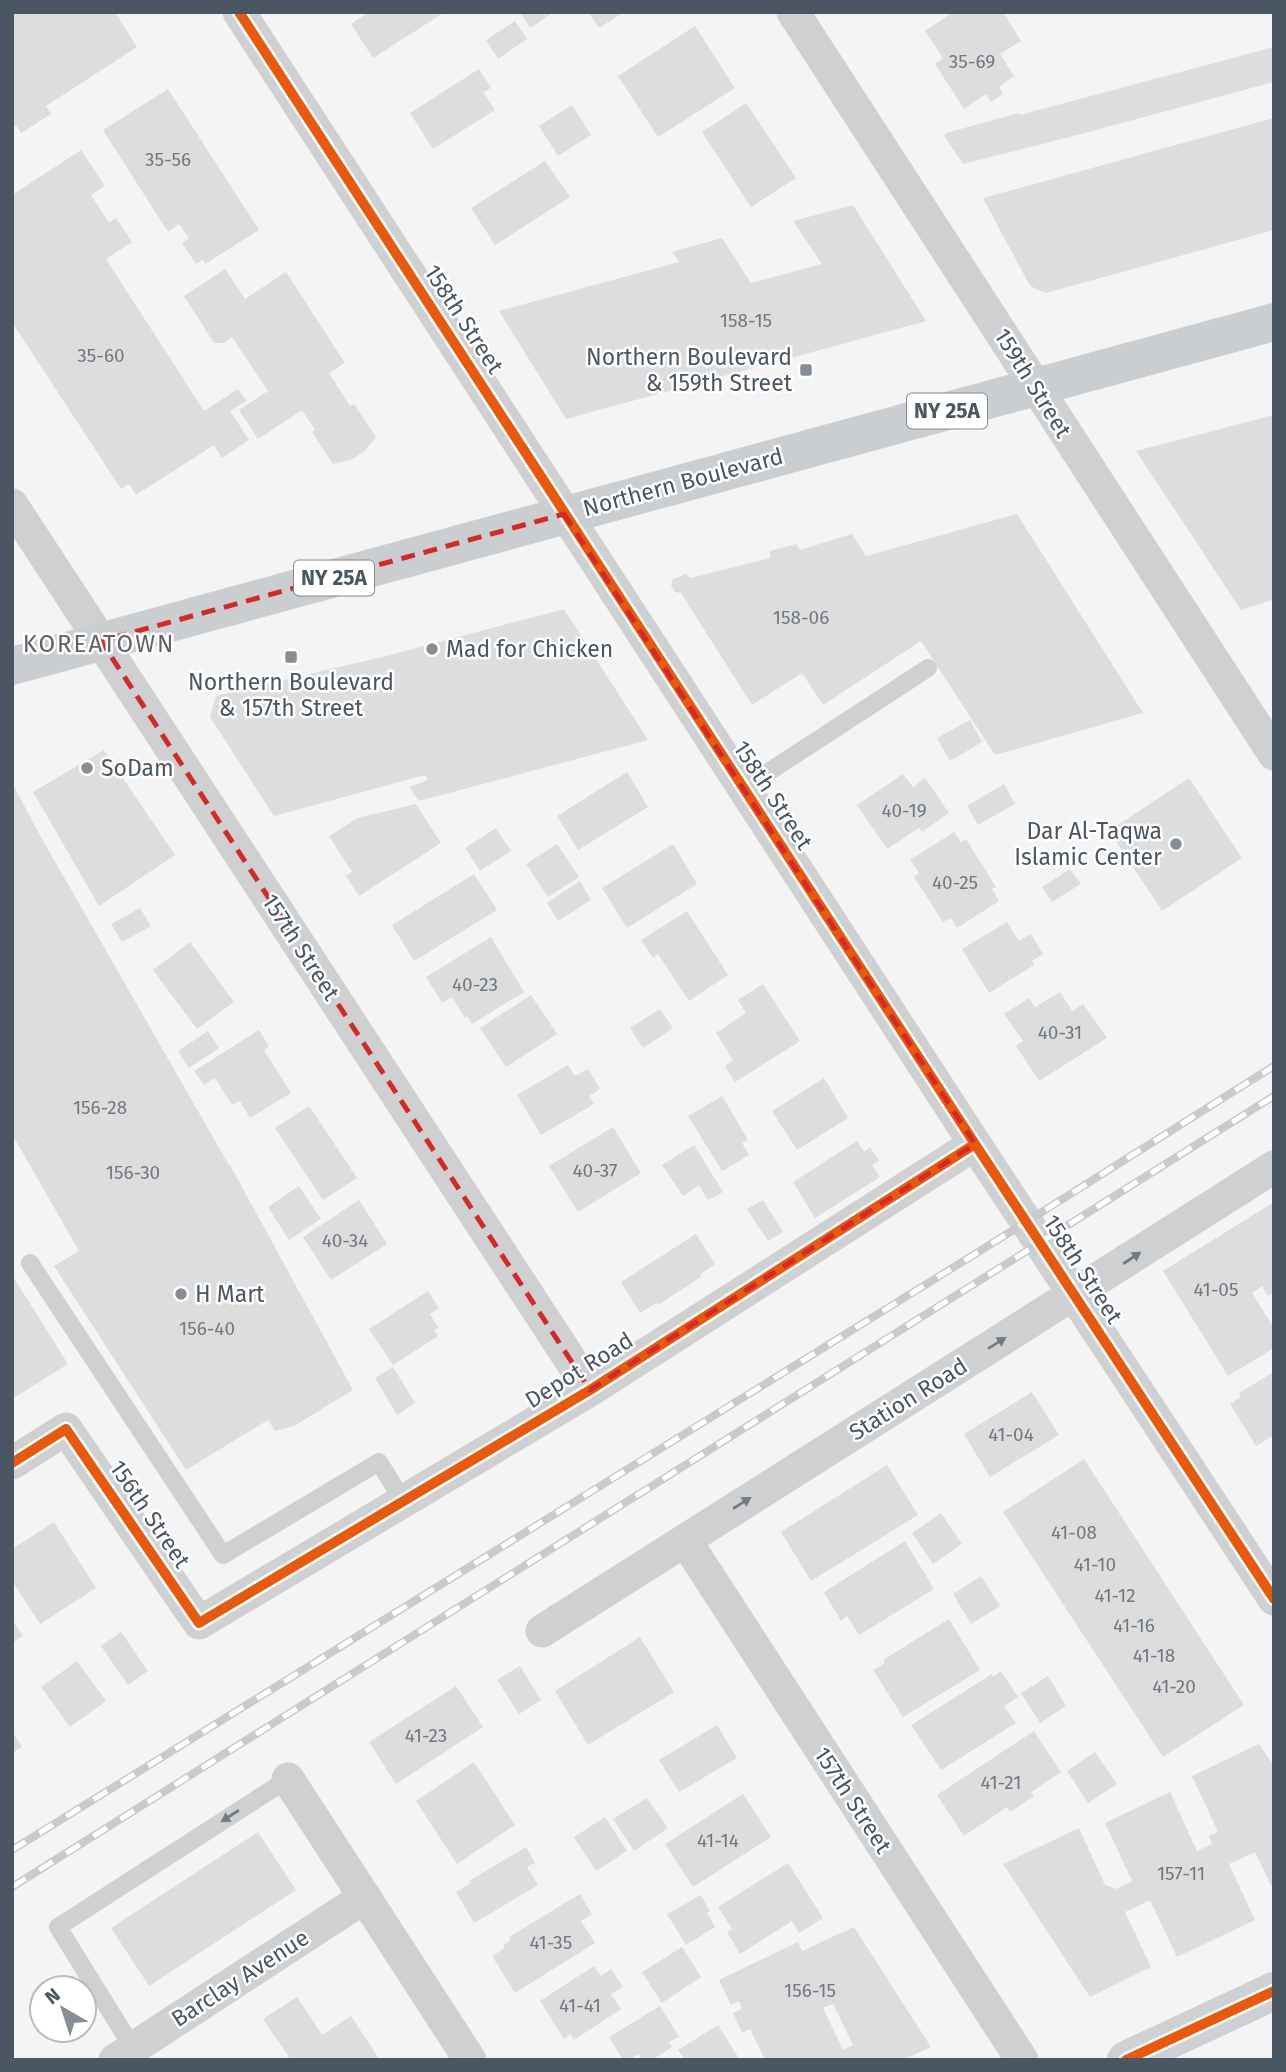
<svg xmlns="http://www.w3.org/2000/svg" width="1286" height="2072" viewBox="0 0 1286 2072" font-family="'Fira Sans',sans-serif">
<rect width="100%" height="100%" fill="#f4f4f4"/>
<path fill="#ddddde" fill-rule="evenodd" d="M12,12H115L137,47L46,106L51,114L21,133L16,125L12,127Z
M369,12H445L373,58L351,24Z
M520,12H554L530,28Z
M588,12H624L599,28Z
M953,12H1003L1021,41L1000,54L1014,76L999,87L1003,94L991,102L986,94L964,109L935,64L943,58L925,31Z
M515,21L527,39L498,59L486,40Z
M695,26L735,88L658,137L618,76Z
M1274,47V82L1081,134L963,164L944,136L946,133L1019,113L1020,115Z
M479,69L491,88L483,92L495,110L433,149L410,113Z
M168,89L259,230L205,264L203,260L196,264L182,243L189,238L179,224L168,232L103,130Z
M746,103L796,178L751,207L702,132Z
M572,105L591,135L558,156L539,126Z
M1274,118V230L1046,293L1030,286L983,198Z
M81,150L105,186L91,195L109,223L116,218L132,242L106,259L204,411L238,389L247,401L230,411L249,440L222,458L214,445L136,495L129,484L121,489L12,322V195Z
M545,161L570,197L495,245L471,208Z
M853,205L926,321L566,419L499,311L679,262L672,252L722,238L751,283L822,264L793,221Z
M225,269L245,299L286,272L345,363L329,373L350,406L354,404L376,437L365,451L350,460L333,464L312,432L315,430L302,410L258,439L239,410L268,391L232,337L224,343H214L184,296Z
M1274,415V599L1241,610L1136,451Z
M1017,514L1143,713L995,755L921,641L823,705L802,673L752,705L681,593L675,592L671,585L673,579L686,574L690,578L770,558V551L796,544L800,550L852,534L866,556Z
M564,609L648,740L419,801L409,787L428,780L425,775L274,816L210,717L216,696L382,657Z
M970,720L982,742L950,761L937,738Z
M104,750L175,855L99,906L33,792Z
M627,772L648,807L578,850L557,816Z
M903,774L913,787L925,778L949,813L922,832L919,828L887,849L857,805Z
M1189,778L1242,858L1162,911L1109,831Z
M12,782L38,832L229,1165H230L353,1390L294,1426L275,1431L268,1420L186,1470L54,1266L79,1251L12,1134Z
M1004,784L1015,804L978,825L967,806Z
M416,804L441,843L359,896L346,876L352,872L329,836L358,818Z
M496,828L511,851L480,871L465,848Z
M954,832L961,842L966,839L996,887L992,889L999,901L957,928L951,918L943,922L914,877L919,873L910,860Z
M557,844L579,877L548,897L526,864Z
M673,844L697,884L627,928L602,888Z
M1070,869L1081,884L1052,902L1042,887Z
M474,874L497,910L414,961L392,925Z
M580,881L591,900L558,921L547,903Z
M140,908L151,926L122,942L111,924Z
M687,911L728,975L689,1001L658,954L653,958L641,940Z
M1007,922L1019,941L1031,934L1043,954L1032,961L1034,965L989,993L962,949Z
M491,937L524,992L472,1024L467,1016L465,1018L452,997L442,1003L426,977Z
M190,942L234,1002L197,1029L153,970Z
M763,984L800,1041L735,1082L725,1066L733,1060L716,1033L746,1013L738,1000Z
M1060,992L1072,1011L1083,1004L1107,1038L1039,1081L1016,1046L1023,1041L1004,1014L1029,998L1035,1007Z
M531,995L557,1034L506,1067L480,1028Z
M660,1009L673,1028L643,1048L630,1028Z
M259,1030L269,1046L264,1050L291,1093L250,1118L240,1101L232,1105L215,1078L204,1085L194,1071Z
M208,1031L219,1048L189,1068L178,1051Z
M568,1065L575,1076L588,1069L600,1089L589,1096L594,1104L541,1135L517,1095Z
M824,1078L848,1118L797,1150L772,1111Z
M722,1096L748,1140L742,1143L749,1155L722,1171L688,1116Z
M309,1106L357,1178L323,1200L275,1128Z
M613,1127L641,1173L578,1212L549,1166Z
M857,1141L864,1152L870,1147L879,1161L872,1165L880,1177L815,1218L793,1182Z
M694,1145L723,1192L708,1200L699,1185L683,1196L662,1165Z
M299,1186L321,1219L289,1240L268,1207Z
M359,1200L387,1244L331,1280L303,1237Z
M763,1200L783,1232L768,1241L747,1209Z
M1274,1202V1292L1268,1296L1262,1286L1252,1293L1274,1328V1348L1228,1376L1163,1271Z
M696,1234L715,1264L700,1274L701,1277L658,1305L656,1303L640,1313L621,1282Z
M12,1275L68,1364L12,1399Z
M428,1291L439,1308L430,1314L438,1328L434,1330L438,1336L393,1365L369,1329Z
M393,1367L415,1403L397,1415L375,1378Z
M1274,1372V1435L1256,1446L1230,1404L1241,1397L1239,1393Z
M1032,1392L1059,1435L990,1477L964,1434Z
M1084,1459L1244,1705L1163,1757L1003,1512Z
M887,1465L918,1515L811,1581L781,1532Z
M941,1513L962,1544L933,1564L912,1533Z
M54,1522L96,1588L40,1624L12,1581V1549Z
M905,1541L934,1589L859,1635L847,1616L841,1621L824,1592Z
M981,1576L1000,1606L971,1624L953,1594Z
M12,1619L23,1636L12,1643Z
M949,1619L980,1670L903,1717L873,1670L885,1663L883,1660Z
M121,1632L148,1671L128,1685L101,1646Z
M640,1637L674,1692L588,1745L555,1691Z
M77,1661L106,1701L70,1727L41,1687Z
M520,1666L541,1700L519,1714L497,1680Z
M1001,1671L1018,1697L1004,1706L1016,1723L941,1770L911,1725L992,1674L993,1677Z
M1048,1676L1066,1706L1040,1723L1021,1693Z
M456,1686L483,1727L396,1784L369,1742Z
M717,1725L737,1758L679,1792L659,1760Z
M12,1731L22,1747L12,1753Z
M1034,1731L1061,1772L1031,1792L1034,1796L1010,1812L1007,1807L964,1836L937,1795Z
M1259,1744L1274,1766V1892L1255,1852L1229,1864L1255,1920L1177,1957L1150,1900L1125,1912L1151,1967L1090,1997L1003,1864L1079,1828L1105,1885L1116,1889L1132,1881L1105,1823L1170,1792L1197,1851L1212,1844L1209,1836L1218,1832L1192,1776Z
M1095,1752L1117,1784L1088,1803L1067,1771Z
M474,1762L515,1825L457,1864L416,1801Z
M743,1794L771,1837L693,1887L665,1844Z
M647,1798L668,1828L634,1851L613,1819Z
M605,1817L627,1851L596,1871L574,1837Z
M258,1832L296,1890L149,1986L111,1928Z
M526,1847L535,1863L527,1867L538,1885L474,1923L456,1892L471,1883L469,1881Z
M788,1863L823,1918L799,1933L792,1921L740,1954L727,1932L732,1929L718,1907Z
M580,1894L592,1914L581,1921L595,1943L515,1993L492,1956L505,1948L503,1945L511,1940L509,1937Z
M701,1895L710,1911L707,1913L715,1927L686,1945L667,1914Z
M854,1927L931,2047L903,2060H765L750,2029L742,2033L733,2013L742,2009L739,2001L731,2005L719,1980L798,1942L802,1951ZM833,2004L853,2045L843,2050L823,2008Z
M682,1947L701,1977L662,2003L642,1972Z
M594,1966L601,1976L611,1969L623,1987L611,1994L621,2009L574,2040L570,2034L564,2039L540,2001Z
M297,1997L322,2035L351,2016L380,2060H285L289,2057L263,2019Z
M660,2006L679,2037L669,2042L672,2047L652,2060H642L638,2054L630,2060H623L609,2037Z
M718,2025L740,2060H685L678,2050Z"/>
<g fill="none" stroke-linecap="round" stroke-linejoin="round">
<path stroke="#ced0d2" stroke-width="18" d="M744,788L928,668
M30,1263L223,1555L379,1462L403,1501
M133,2048L58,1927L288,1779"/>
<path stroke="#ced0d2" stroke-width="33" d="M239,12L975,1144L1274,1599
M793,12L1274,754
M12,505L590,1390
M12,1463L66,1429L199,1623L590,1390L975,1144
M685,1540L1022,2060
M542,1631L1274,1167
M288,1779L470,2060
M115,2060L365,1897"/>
<path stroke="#ced0d4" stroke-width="38" d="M1126,2060L1274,1991"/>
<path stroke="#caced1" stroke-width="38" d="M12,666L1274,322"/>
<g stroke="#c9cacc" stroke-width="8">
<path id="rail" d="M12,1850L975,1254L1274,1066
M12,1887L1274,1096"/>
</g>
<use href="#rail" stroke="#fff" stroke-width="5" stroke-dasharray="16" stroke-linecap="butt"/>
<g stroke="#fff" stroke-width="15">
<path id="cycleway" d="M239,12L975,1144L1274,1599
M12,1463L66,1429L199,1623L590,1390L975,1144
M1126,2060L1274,1991"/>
</g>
<use href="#cycleway" stroke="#e8590c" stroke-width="10"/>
</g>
<defs><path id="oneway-solid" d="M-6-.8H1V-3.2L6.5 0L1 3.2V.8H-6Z" transform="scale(1.75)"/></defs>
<g fill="#727b83">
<use href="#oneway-solid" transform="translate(1132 1258) rotate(-33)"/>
<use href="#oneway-solid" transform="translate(997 1343) rotate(-32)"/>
<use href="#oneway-solid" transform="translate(742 1503) rotate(-32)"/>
<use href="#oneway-solid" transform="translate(230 1816) rotate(147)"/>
</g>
<path fill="none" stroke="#d62828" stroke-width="5" stroke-dasharray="14 9" stroke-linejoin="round" d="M564,514L975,1144L590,1390L101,641Z"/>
<g fill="#868d94" stroke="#fff" stroke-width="2.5">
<rect x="799" y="363" width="14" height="14" rx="3.5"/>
<circle cx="432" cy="649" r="7"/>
<rect x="284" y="650" width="14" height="14" rx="3.5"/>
<circle cx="87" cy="768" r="7"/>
<circle cx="1176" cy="844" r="7"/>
<circle cx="181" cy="1294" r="7"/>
</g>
<g text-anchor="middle" stroke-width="5" stroke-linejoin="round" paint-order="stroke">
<g font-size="19" fill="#707881">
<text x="972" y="68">35-69</text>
<text x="168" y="166">35-56</text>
<text x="746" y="327">158-15</text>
<text x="101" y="362">35-60</text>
<text x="801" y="624">158-06</text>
<text x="904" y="817">40-19</text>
<text x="955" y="889">40-25</text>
<text x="475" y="991">40-23</text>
<text x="1060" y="1039">40-31</text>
<text x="100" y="1114">156-28</text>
<text x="595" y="1177">40-37</text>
<text x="133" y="1179">156-30</text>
<text x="345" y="1247">40-34</text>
<text x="1216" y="1296">41-05</text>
<text x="207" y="1335">156-40</text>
<text x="1011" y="1441">41-04</text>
<text x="1074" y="1539">41-08</text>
<text x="1095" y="1571">41-10</text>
<text x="1115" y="1602">41-12</text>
<text x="1134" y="1632">41-16</text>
<text x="1154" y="1662">41-18</text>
<text x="1174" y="1693">41-20</text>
<text x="426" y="1742">41-23</text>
<text x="1001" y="1789">41-21</text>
<text x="718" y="1847">41-14</text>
<text x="1181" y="1880">157-11</text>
<text x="551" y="1949">41-35</text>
<text x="810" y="1997">156-15</text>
<text x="580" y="2012">41-41</text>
</g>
<g fill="#fff" stroke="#808990" stroke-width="2">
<rect x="907" y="393.5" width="80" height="35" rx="5"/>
<rect x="294" y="560.5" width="80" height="35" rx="5"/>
</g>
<g font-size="21" font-weight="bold" fill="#4a5661">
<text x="947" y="418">NY 25A</text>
<text x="334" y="585">NY 25A</text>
</g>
<g font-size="23" fill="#4a5661" stroke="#fff">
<text transform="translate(464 319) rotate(57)" y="8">158th Street</text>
<text transform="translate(1033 383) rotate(58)" y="8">159th Street</text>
<text transform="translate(683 482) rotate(-15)" y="8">Northern Boulevard</text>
<text transform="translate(773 795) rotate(57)" y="8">158th Street</text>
<text transform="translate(301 947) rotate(57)" y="8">157th Street</text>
<text transform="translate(1083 1269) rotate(57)" y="8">158th Street</text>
<text transform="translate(579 1370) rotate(-32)" y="8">Depot Road</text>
<text transform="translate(908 1399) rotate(-32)" y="8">Station Road</text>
<text transform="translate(150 1514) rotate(56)" y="8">156th Street</text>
<text transform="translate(853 1800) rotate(57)" y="8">157th Street</text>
<text transform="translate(240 1978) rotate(-33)" y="8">Barclay Avenue</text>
</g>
<g font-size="23" fill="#4a5661" stroke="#fff" text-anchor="start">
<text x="792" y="365" text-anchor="end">Northern Boulevard<tspan x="792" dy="26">&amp; 159th Street</tspan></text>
<text x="446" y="657">Mad for Chicken</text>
<text x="291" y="690" text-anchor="middle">Northern Boulevard<tspan x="291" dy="26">&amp; 157th Street</tspan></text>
<text x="101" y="776">SoDam</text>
<text x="1162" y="839" text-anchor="end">Dar Al-Taqwa<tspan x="1162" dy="26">Islamic Center</tspan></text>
<text x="195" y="1302">H Mart</text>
</g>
<g font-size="24" letter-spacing="2" fill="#5f6368" stroke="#fff">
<text x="99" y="652">KOREATOWN</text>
</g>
</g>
<rect width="1286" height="2072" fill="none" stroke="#4a5661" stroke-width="28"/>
<g transform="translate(63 2009) rotate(321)"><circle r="33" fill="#ffffff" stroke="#b7bbc0" stroke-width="2"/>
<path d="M0-5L12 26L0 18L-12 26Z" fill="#868d94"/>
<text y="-10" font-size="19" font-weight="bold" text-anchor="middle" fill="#4a5661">N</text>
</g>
</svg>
